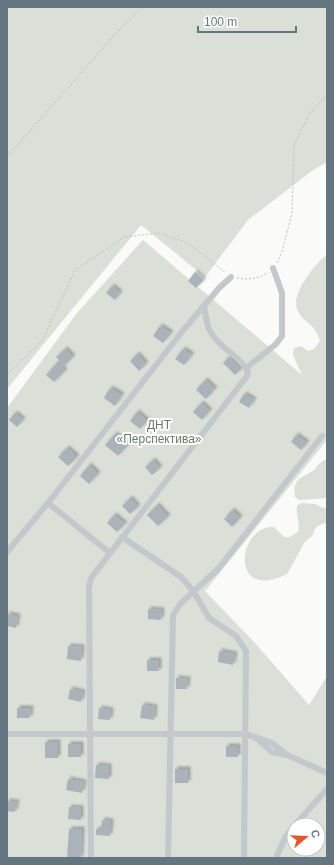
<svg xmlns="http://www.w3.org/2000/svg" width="334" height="865" viewBox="0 0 334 865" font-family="Helvetica,sans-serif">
<defs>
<filter id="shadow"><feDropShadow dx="2.5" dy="-2.5" stdDeviation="1" flood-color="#0004"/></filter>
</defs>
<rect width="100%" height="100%" fill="#fafaf8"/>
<path fill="#dadfd7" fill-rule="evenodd" d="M7,7H327V162L313,170L248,220L205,277L141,225L7,389Z
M143,240L302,375L293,355L294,348L301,346L308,351L314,349L320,341C315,322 302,323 297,309C291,294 315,263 327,255V440L205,591L255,643L309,705L327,676V858H7V408L77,313ZM294,825H318V849H294Z
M327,459V498L299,500L295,497C292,476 303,479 315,469C319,464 321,461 327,459Z
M301,503L315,504L323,508H327V522L316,527L312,536L305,542L287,574C229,603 237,525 274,527L284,537H290L298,532C300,521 296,516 297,506Z"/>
<path fill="#aab3b9" filter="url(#shadow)" d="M195,272L204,280L196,288L188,281Z
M112,286L120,293L115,300L106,293Z
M160,326L171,333L163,343L153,336Z
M65,349L73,357L62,368L65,371L54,382L46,375L59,360L56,357Z
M183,349L192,355L184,365L175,359Z
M137,354L146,364L139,371L130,361Z
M229,357L241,369L235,375L223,363Z
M205,380L215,389L206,399L196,390Z
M110,388L122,395L115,406L104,398Z
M244,394L254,400L249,408L239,402Z
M201,403L210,411L202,420L193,412Z
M137,412L147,421L140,429L130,421Z
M15,413L23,420L17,427L9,420Z
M115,434L128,445L118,456L105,445Z
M296,435L307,443L301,450L291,442Z
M67,448L77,457L68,466L58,457Z
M153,460L160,468L152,475L145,467Z
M89,465L98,474L89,484L80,476Z
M130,498L138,507L130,514L122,506Z
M157,505L168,517L158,526L147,515Z
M232,510L240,518L232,527L224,519Z
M114,515L125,524L117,532L107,523Z
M148,609L162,610L161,620L148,619Z
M7,614L18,616L16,628L7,626Z
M68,646L82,647L81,661L67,659Z
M219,651L235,654L233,665L218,662Z
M147,660H159V671H147Z
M176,678L188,679L187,689H176Z
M70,689L83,692L81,702L68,699Z
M142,705L155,707L154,720L140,718Z
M17,708H31L30,718H17Z
M99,708L111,710L110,720L98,719Z
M45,742H58V758H45Z
M68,744H81V757H68Z
M226,746H238V757H226Z
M96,765L109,766V779L95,778Z
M175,769H188V783H175Z
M68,779L84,782L82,793L66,790Z
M7,801L17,802L15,812L7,811Z
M69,807L81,808V820L68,819Z
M102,820L111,821L110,836L96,835V829H101Z
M69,829H82L81,858H67Z"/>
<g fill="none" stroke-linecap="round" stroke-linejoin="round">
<path stroke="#bbbfc2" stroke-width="1" stroke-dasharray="2 2" stroke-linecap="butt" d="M7,157L120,29L143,7
M277,263L282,252L292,213L294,145L309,114L327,95
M237,278C248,280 259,279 268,272
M7,374L42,341L75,270L124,237L159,233L188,243L226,273"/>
<path stroke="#c3c8cc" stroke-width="6" d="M246,368L276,344L282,336V293L273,268
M48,503L110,553
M122,537L181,577L194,592L209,618L236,636L246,651L244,858
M7,552L48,503L181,333L219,288L231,277
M7,734H246L272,743L287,755
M255,737L272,752L287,755L327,773
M295,825L327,789
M91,858L89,587L91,578L247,376L248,371C238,354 217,347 209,329C206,322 206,314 204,307
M168,858L173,615L180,604L219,568L322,436
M276,858L286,836L294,826"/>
</g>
<g text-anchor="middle" stroke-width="4" stroke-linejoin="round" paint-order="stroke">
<g font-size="12" fill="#687a64" stroke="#fff">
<text x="159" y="429">ДНТ<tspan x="159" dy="14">«Перспектива»</tspan></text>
</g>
</g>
<rect width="334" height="865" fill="none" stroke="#657683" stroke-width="16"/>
<g transform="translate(306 837) rotate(71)"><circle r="19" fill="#ffffff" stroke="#c1c8cd"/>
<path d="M0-3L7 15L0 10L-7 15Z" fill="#e4572e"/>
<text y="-6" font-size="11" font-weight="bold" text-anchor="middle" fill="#657683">С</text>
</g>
<path d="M198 26v6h98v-6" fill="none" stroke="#657683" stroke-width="2"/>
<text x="204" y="26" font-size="12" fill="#657683" stroke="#ffffff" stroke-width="3" paint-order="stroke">100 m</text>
</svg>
